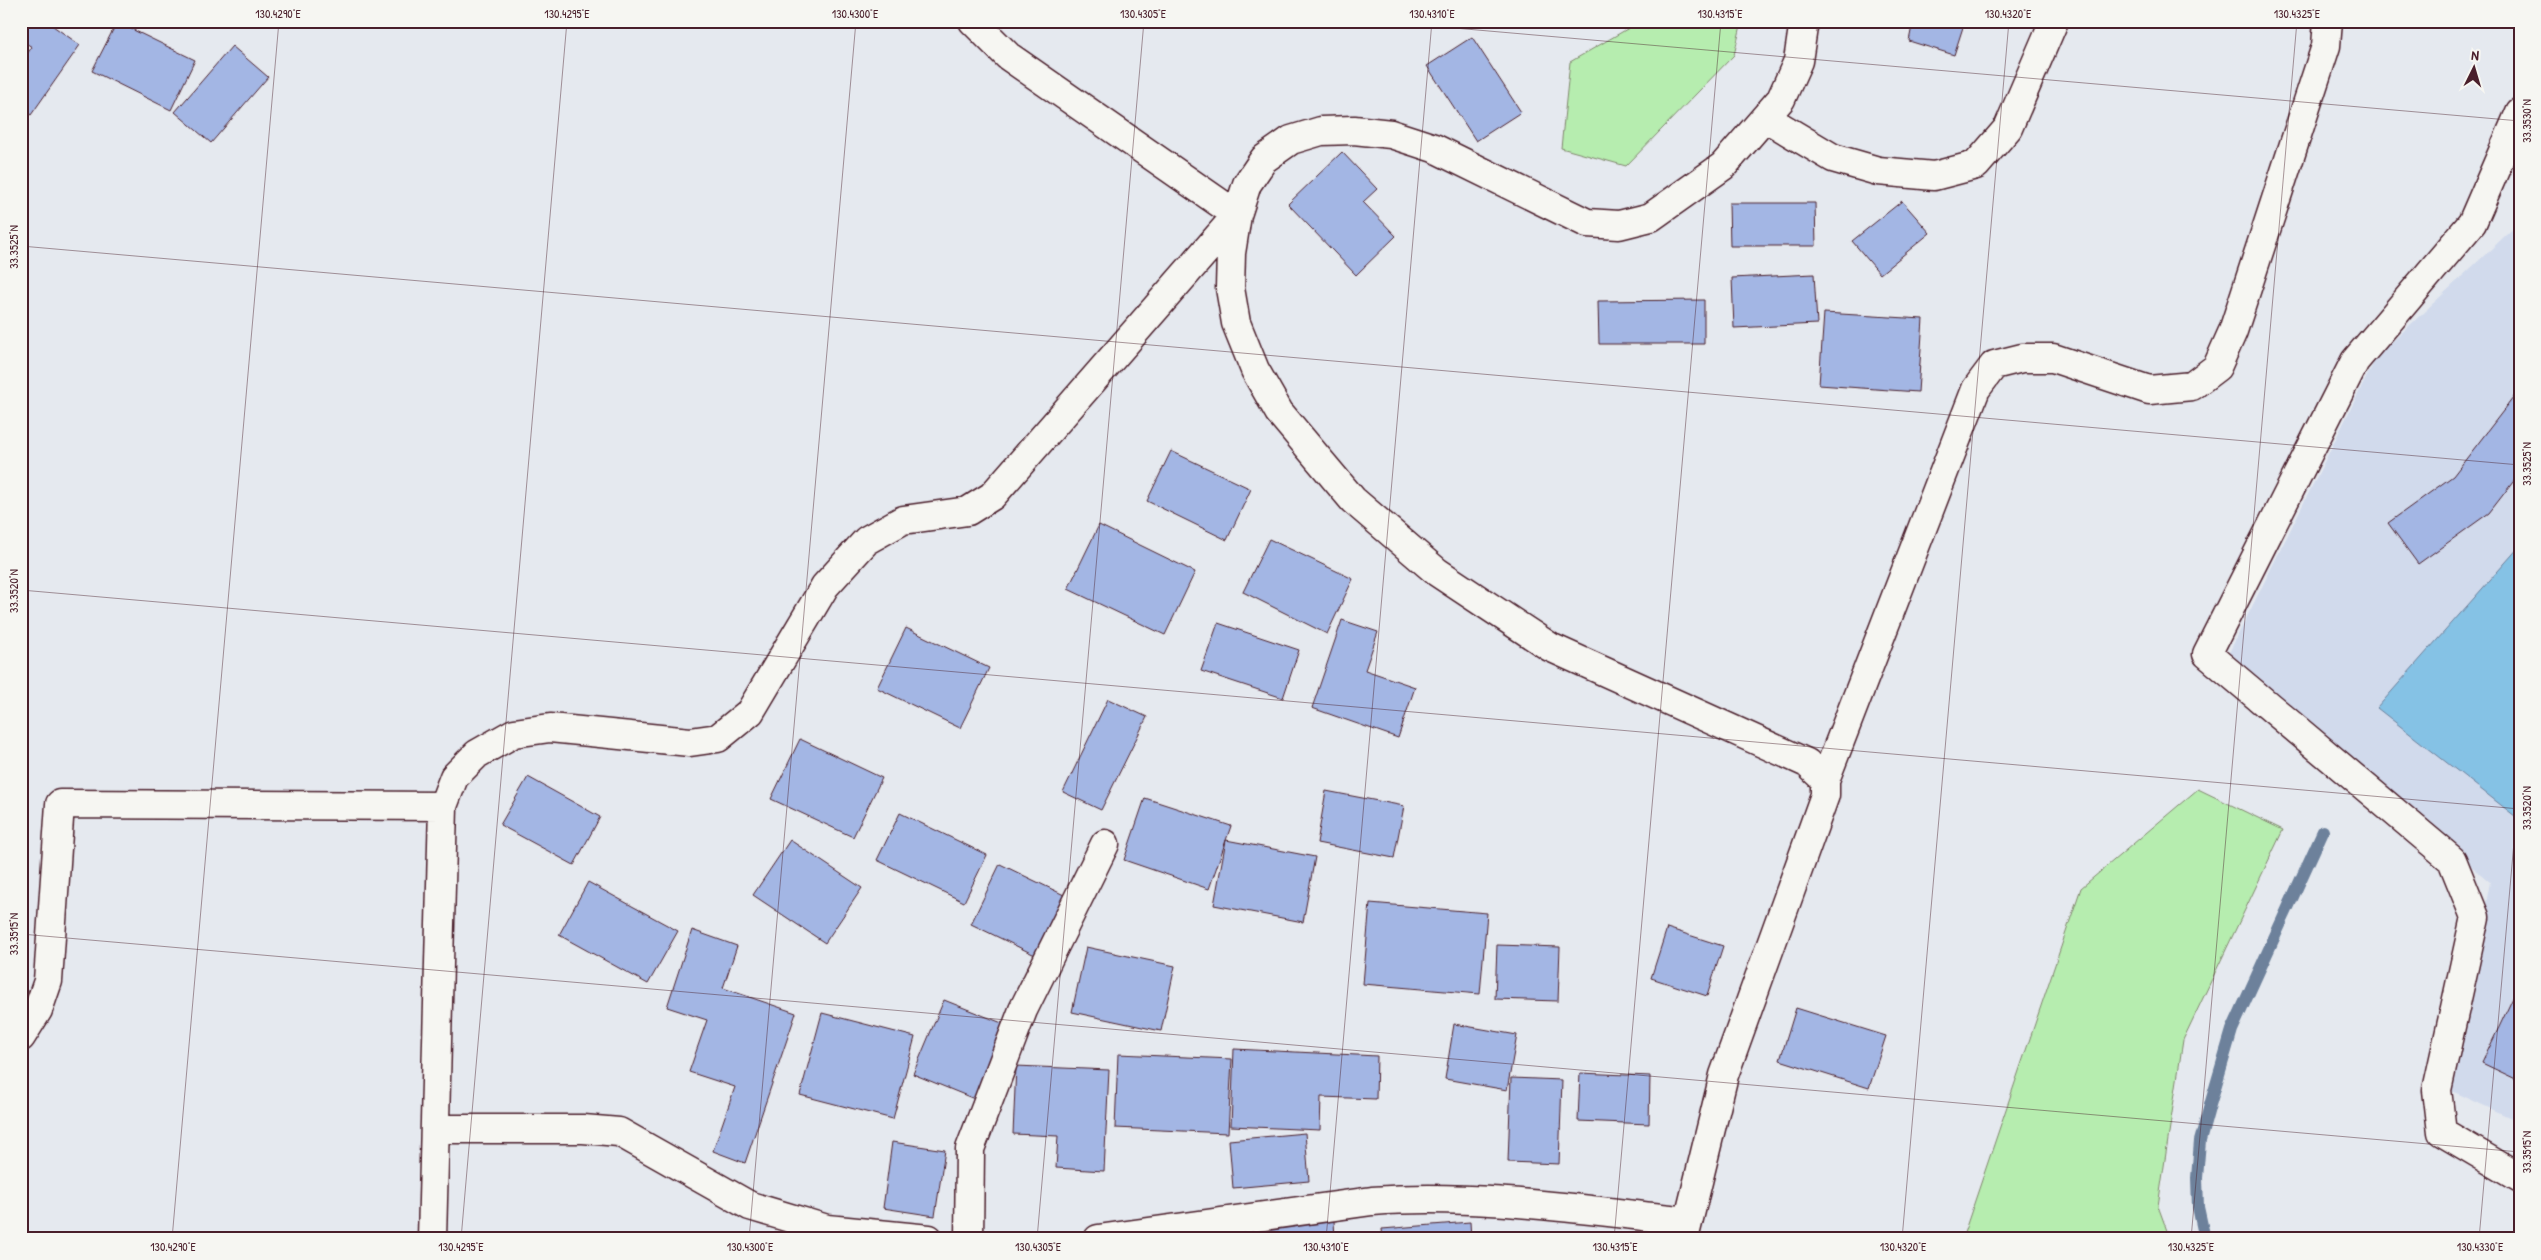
<svg xmlns="http://www.w3.org/2000/svg" width="2541" height="1260" viewBox="0 0 2541 1260" font-family="'Patrick Hand',sans-serif">
<rect width="100%" height="100%" fill="#e5e9ef"/>
<filter id="ink" filterUnits="userSpaceOnUse"><feTurbulence type="fractalNoise" baseFrequency=".02" numOctaves="2"/><feDisplacementMap in="SourceGraphic" scale="10" xChannelSelector="R" yChannelSelector="G"/><feConvolveMatrix kernelMatrix="1 2 1 2 8 2 1 2 1" color-interpolation-filters="sRGB"/></filter>
<g filter="url(#ink)">
<path fill="#d1daec" d="M2520,222V1122L2452,1091L2490,882L2227,657L2377,356Z"/>
<path fill="#b6edaf" stroke="#80866d" d="M1641,21H1742L1734,55L1626,166L1561,148L1570,62Z
M2198,789L2283,830L2183,1040L2158,1206L2170,1239H1962L2081,888Z"/>
<path fill="#85c2e5" stroke="#6d819b" d="M2520,546V820L2377,708Z"/>
<g fill="none" stroke-linecap="round" stroke-linejoin="round">
<path stroke="#6d819b" stroke-width="12" d="M2205,1239L2198,1207L2197,1178L2200,1141L2210,1105L2232,1030L2323,831"/>
</g>
<path fill="#a3b6e4" stroke="#4a1f2b" d="M21,21H46L80,45L31,115L21,109V62L32,47L21,40Z
M1913,21H1965L1954,55L1909,41Z
M117,22L195,60L171,110L92,71Z
M1472,37L1521,112L1476,141L1427,66Z
M232,46L268,77L211,143L175,112Z
M1342,152L1377,189L1363,202L1396,236L1356,275L1288,204Z
M1902,201L1930,233L1880,274L1852,241Z
M1729,203H1815L1816,246H1730Z
M1814,274L1817,324L1734,328L1732,278Z
M1704,300V344H1599L1598,301Z
M1824,313L1923,319L1918,392L1819,385Z
M2520,389V473L2489,513L2418,564L2388,523L2453,476Z
M1171,451L1251,489L1227,540L1147,501Z
M1099,525L1195,572L1165,635L1068,589Z
M1269,539L1353,579L1327,634L1243,592Z
M1342,620L1378,632L1365,670L1415,687L1398,738L1312,708Z
M1218,623L1299,650L1283,698L1201,671Z
M906,628L989,668L960,728L877,688Z
M1108,699L1147,717L1101,810L1063,792Z
M800,739L882,778L853,837L771,799Z
M528,777L600,817L574,865L500,825Z
M1326,791L1404,806L1394,858L1317,843Z
M1145,798L1231,826L1209,889L1124,860Z
M900,813L987,855L964,902L877,860Z
M790,840L862,888L825,943L753,895Z
M1226,840L1315,857L1303,922L1214,905Z
M1000,864L1066,896L1037,956L971,924Z
M588,882L678,931L648,984L559,935Z
M1370,903L1487,913L1480,994L1363,984Z
M1667,928L1723,946L1707,996L1651,978Z
M692,930L737,946L723,988L796,1013L745,1163L713,1151L735,1087L689,1072L707,1020L667,1007Z
M1497,945L1560,947L1558,1001L1495,999Z
M1086,947L1175,966L1161,1031L1072,1012Z
M2520,983V1081L2482,1063Z
M944,1000L1007,1025L977,1100L913,1074Z
M1796,1008L1886,1036L1869,1088L1780,1060Z
M822,1013L915,1037L893,1119L800,1095Z
M1454,1024L1517,1035L1507,1090L1445,1079Z
M1234,1049L1377,1056L1376,1099L1321,1097L1320,1130L1231,1126Z
M1118,1054L1232,1059L1228,1133L1115,1128Z
M1016,1066L1109,1070L1104,1171L1056,1168L1058,1136L1013,1134Z
M1580,1073L1650,1076L1649,1124L1578,1121Z
M1511,1078L1562,1080L1559,1164L1508,1162Z
M1305,1133L1309,1181L1233,1188L1229,1140Z
M892,1142L945,1150L935,1216L883,1208Z
M1334,1221L1335,1239H1234L1233,1230Z
M1470,1222L1471,1239H1383L1382,1229Z"/>
<g fill="none" stroke-linecap="round" stroke-linejoin="round">
<g stroke="#4a1f2b" stroke-width="31">
<path id="street" d="M973,21L1008,56L1237,215
M1804,21L1798,61L1781,99L1723,166L1651,217L1619,225L1587,223L1434,148L1391,134L1354,130L1321,131L1291,140L1264,159L1247,184L1237,215L1231,253L1230,288L1236,323L1255,370L1279,412L1353,500L1437,572L1550,647L1807,763L1825,780
M2520,112L2472,223L2355,361L2207,654L2452,860L2475,917L2437,1090L2442,1132L2520,1178
M1766,118L1833,158L1878,171L1934,176L1976,165L2008,128L2054,21
M21,1037L38,1010L48,981L60,804L443,806
M435,1129H583L619,1132L750,1206L827,1229L929,1239
M432,1239L443,806L454,777L477,754L514,733L550,728L690,742L718,738L750,712L825,586L867,540L903,520L968,511L992,496L1237,215
M969,1239L970,1149L1023,1010L1105,844
M1098,1239L1372,1201C1477,1193 1583,1210 1688,1221
M1684,1239L1724,1075L1825,795V780L1976,389L1994,365L2022,358H2053L2149,390L2192,386L2217,367L2233,331L2326,46L2328,21"/>
</g>
<use href="#street" stroke="#f6f6f2" stroke-width="28"/>
</g>
</g>
<path fill="none" stroke="#4a1f2b" stroke-width="1" stroke-opacity="0.45" d="M1374,21L2520,121M21,246L2520,465M21,590L2520,809M21,934L2520,1152M172,1239L279,21M461,1239L567,21M749,1239L856,21M1037,1239L1144,21M1326,1239L1432,21M1614,1239L1721,21M1902,1239L2009,21M2191,1239L2297,21M2479,1239L2520,774"/>
<rect width="2541" height="1260" fill="none" stroke="#f6f6f2" stroke-width="55"/>
<g transform="translate(2474 68) rotate(5)" stroke="#f6f6f2" stroke-width="4" paint-order="stroke">
<path d="M0-4L9 19L0 12L-9 19Z" fill="#4a1f2b"/>
<text y="-8" font-size="14" font-weight="bold" text-anchor="middle" fill="#4a1f2b">N</text>
</g>
<rect x="28" y="28" width="2486" height="1204" fill="none" stroke="#4a1f2b" stroke-width="2"/>
<g font-size="12" text-anchor="middle" fill="#4a1f2b">
<text x="278" y="18">130.4290°E</text>
<text x="567" y="18">130.4295°E</text>
<text x="855" y="18">130.4300°E</text>
<text x="1143" y="18">130.4305°E</text>
<text x="1432" y="18">130.4310°E</text>
<text x="1720" y="18">130.4315°E</text>
<text x="2008" y="18">130.4320°E</text>
<text x="2297" y="18">130.4325°E</text>
<text transform="translate(2527 121) rotate(-90)" y="4">33.3530°N</text>
<text transform="translate(14 247) rotate(-90)" y="4">33.3525°N</text>
<text transform="translate(2527 464) rotate(-90)" y="4">33.3525°N</text>
<text transform="translate(14 591) rotate(-90)" y="4">33.3520°N</text>
<text transform="translate(2527 808) rotate(-90)" y="4">33.3520°N</text>
<text transform="translate(14 934) rotate(-90)" y="4">33.3515°N</text>
<text transform="translate(2527 1152) rotate(-90)" y="4">33.3515°N</text>
<text x="173" y="1251">130.4290°E</text>
<text x="461" y="1251">130.4295°E</text>
<text x="750" y="1251">130.4300°E</text>
<text x="1038" y="1251">130.4305°E</text>
<text x="1326" y="1251">130.4310°E</text>
<text x="1615" y="1251">130.4315°E</text>
<text x="1903" y="1251">130.4320°E</text>
<text x="2191" y="1251">130.4325°E</text>
<text x="2480" y="1251">130.4330°E</text>
</g>
</svg>
